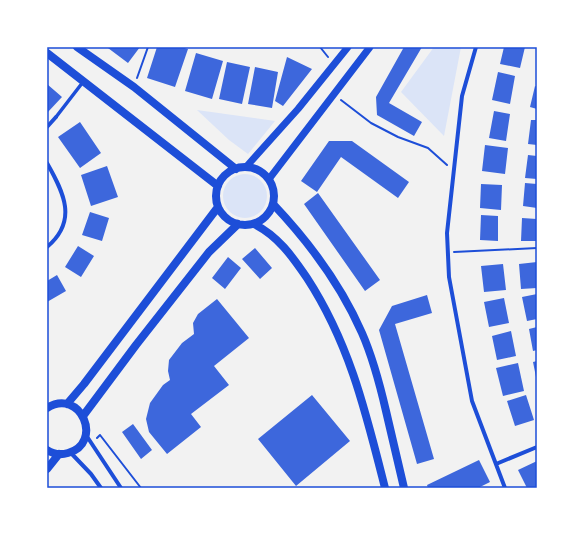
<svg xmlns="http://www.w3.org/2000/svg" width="584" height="535" viewBox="0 0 584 535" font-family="Rubik,sans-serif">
<rect width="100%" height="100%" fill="#f2f2f2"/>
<path fill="#dbe4f7" d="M434,47H461L444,136L401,92Z
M197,110L275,121L248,154L229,140Z
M223 196a22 22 0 1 1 44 0a22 22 0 1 1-44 0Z"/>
<path fill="#3d67dc" d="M108,47H140L128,63L108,48Z
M157,47H181L188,49L175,87L147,78Z
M404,47H422L389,103L422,122L414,136L377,115L376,97Z
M504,47H525L520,68L500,64Z
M196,53L223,61L212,99L185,91Z
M287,57L312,69L283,106L275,101Z
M227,62L250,67L242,104L219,99Z
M255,67L278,72L272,108L248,104Z
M498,72L515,76L510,104L492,100Z
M47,84L62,97L47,113Z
M535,86L537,87V109L530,107Z
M494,111L510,114L506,141L489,138Z
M531,120H537V145L528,144Z
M80,122L101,153L80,168L58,137Z
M329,141H352L409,182L398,198L341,157L317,192L301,181Z
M485,145L508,148L505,174L482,171Z
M528,155L537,156V179L525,178Z
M107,166L118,197L91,206L81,175Z
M525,183L537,184V208L523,206Z
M481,184L502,185L501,210L480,208Z
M318,193L380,280L365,291L304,204Z
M90,212L109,218L102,241L82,235Z
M481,215L498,216V241L480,240Z
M522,218L537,219V241H521Z
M78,246L94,256L81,277L65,267Z
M255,248L272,268L260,279L242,259Z
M228,257L241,268L225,289L212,278Z
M537,262V288L521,289L519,264Z
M503,264L506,290L484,292L481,266Z
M57,275L66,291L47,302V281Z
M537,294V319L527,321L522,297Z
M427,295L432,313L395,324L434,459L417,464L379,330L392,306Z
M504,298L509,323L489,327L484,302Z
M217,299L249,338L214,366L229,385L191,414L201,427L167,454L149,432L146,419L150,403L163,385L170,380L168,371L169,360L182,343L194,334L193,323L198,314Z
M537,327V350L533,351L529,329Z
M511,331L516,356L497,360L492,336Z
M537,361V377H536L533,362Z
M518,363L524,391L503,396L496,368Z
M312,395L350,441L296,486L258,439Z
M526,395L534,420L515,426L507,401Z
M133,424L152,450L141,459L122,432Z
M479,460L490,482L478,488H428L427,485Z
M537,461V488H527L518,470Z"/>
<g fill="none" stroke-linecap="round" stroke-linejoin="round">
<path stroke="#1d4ed8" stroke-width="2" d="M320,47L328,57
M137,78L148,47
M341,100L371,123L398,137L428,148L447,165
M454,252L537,248
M97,438L100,435L141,488"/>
<path stroke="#1d4ed8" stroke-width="3.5" d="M56,117L83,82"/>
<path stroke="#1d4ed8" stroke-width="4" d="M476,47L462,96L447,233L449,277L472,401L505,488
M47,127L56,117
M47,163C64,193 78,221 47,247
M86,435L121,488
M70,452L91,474L101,488
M496,464L537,447"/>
<path stroke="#1d4ed8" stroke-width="7" d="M246,167L298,109L348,47
M269,179L370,47"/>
<path stroke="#1d4ed8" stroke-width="8" d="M77,47L134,87L236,169
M47,53L218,186
M216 196a29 29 0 1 1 58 0a29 29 0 1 1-58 0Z
M273,204C309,242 341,285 362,333C373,358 380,385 386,411C392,437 398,462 404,488
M254,224C278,236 292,256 307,278C350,344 366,413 385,488
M67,404L84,384L218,207
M47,408C81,387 104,443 68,453C61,455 53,454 47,450
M83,416L136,345L209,252L238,224
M47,469L59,454"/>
</g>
<rect width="584" height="535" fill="none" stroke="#ffffff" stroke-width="96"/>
<rect x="48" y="48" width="488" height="439" fill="none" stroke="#1d4ed8" stroke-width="1.5"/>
</svg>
